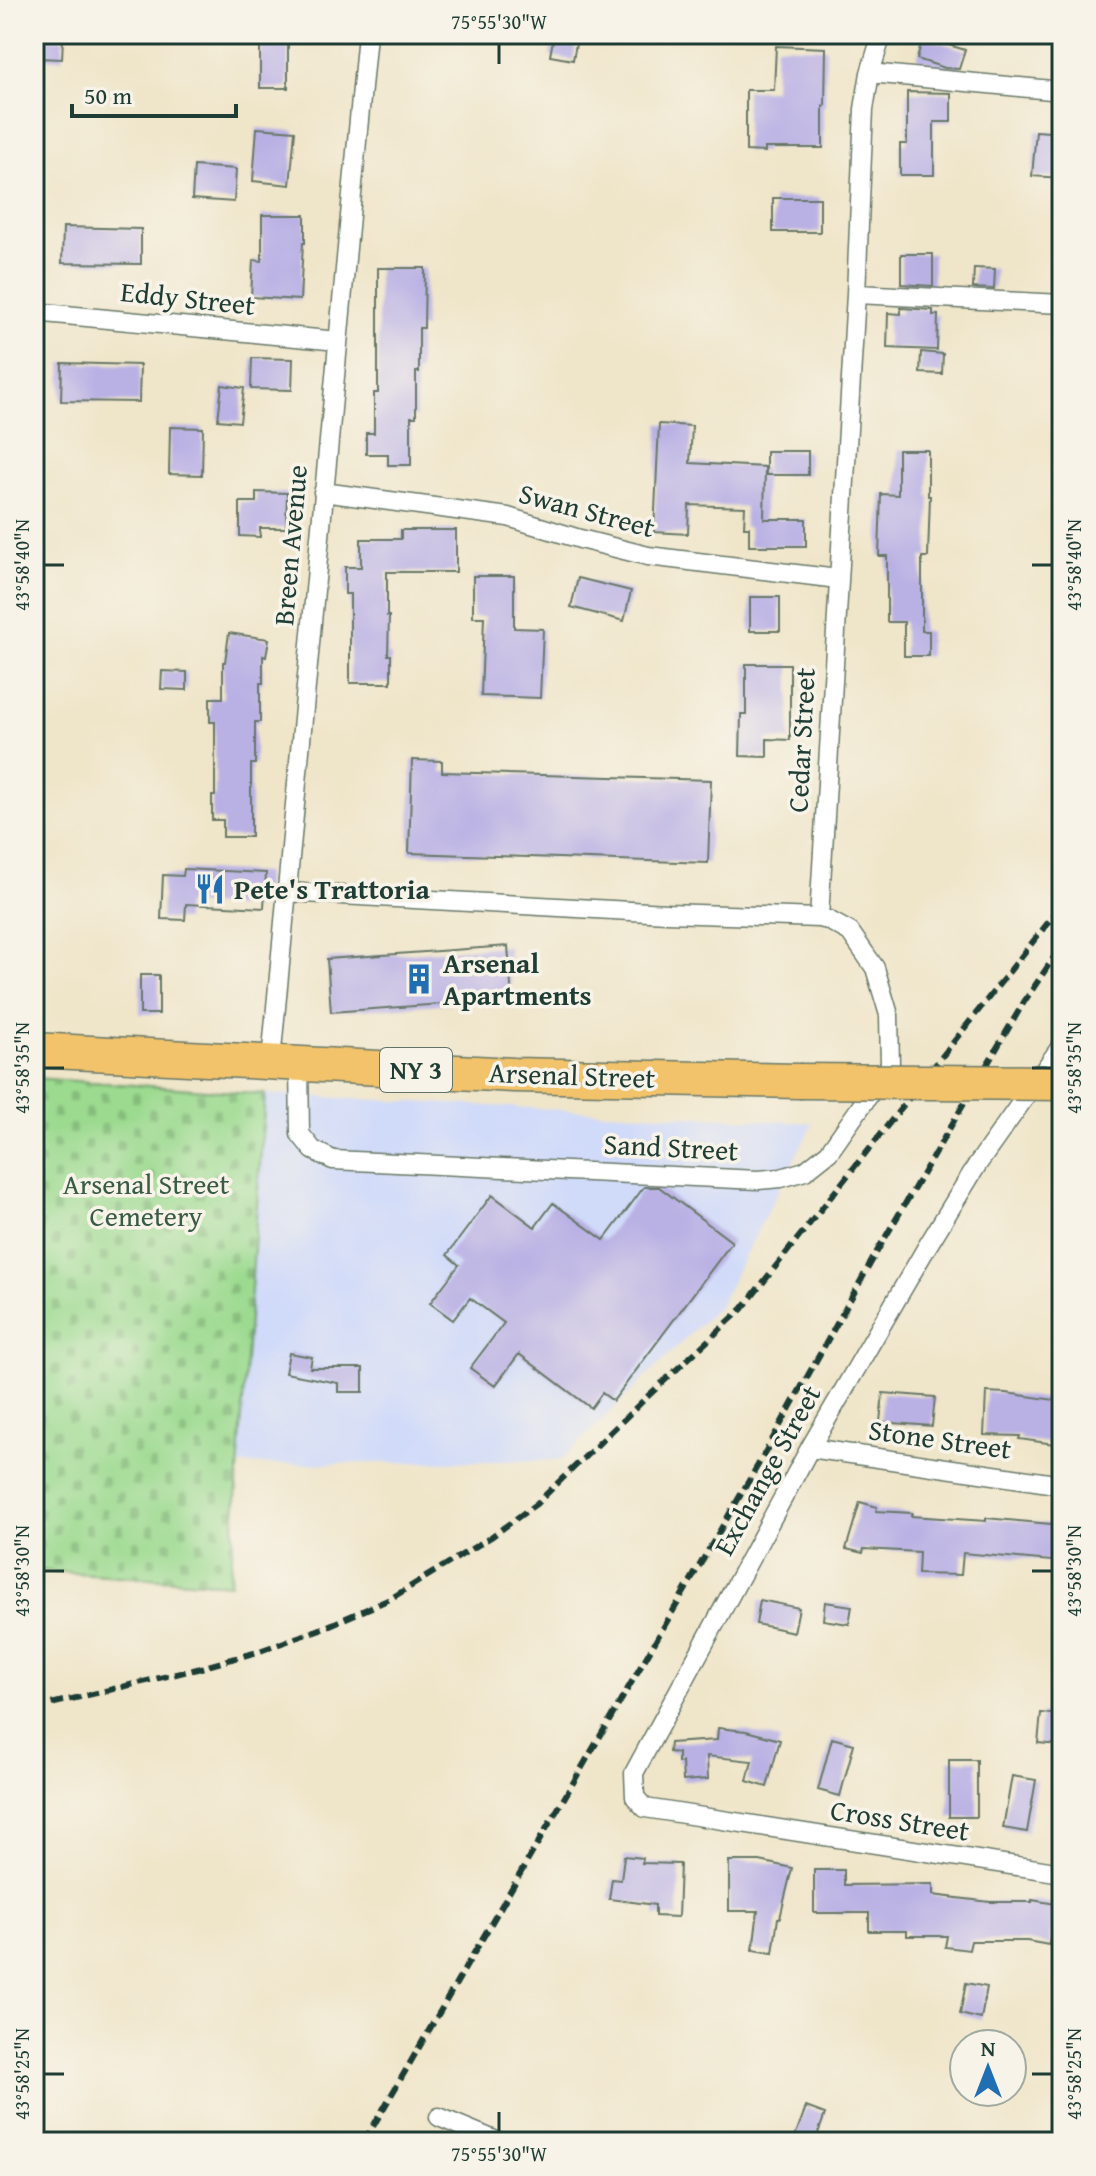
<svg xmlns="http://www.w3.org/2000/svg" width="1096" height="2176" viewBox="0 0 1096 2176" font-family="'Gentium Book Plus',serif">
<defs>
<pattern id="cemetery-stones" width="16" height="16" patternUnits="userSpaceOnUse" patternTransform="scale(2)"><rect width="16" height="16" fill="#9bda8f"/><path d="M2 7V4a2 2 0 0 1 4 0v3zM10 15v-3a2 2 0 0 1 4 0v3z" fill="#85bc7c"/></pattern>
</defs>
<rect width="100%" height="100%" fill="#f7f3e8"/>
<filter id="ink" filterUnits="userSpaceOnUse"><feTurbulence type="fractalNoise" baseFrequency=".0125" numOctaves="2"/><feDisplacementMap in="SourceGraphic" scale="16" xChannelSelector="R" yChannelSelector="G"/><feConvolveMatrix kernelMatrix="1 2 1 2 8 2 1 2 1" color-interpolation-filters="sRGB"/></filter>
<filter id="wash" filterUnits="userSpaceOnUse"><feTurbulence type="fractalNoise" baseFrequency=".006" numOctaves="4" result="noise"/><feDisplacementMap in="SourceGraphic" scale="32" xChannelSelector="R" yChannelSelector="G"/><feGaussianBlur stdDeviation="1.8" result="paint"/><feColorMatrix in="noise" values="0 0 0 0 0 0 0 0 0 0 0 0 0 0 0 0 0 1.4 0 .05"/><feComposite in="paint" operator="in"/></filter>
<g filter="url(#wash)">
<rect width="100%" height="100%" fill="#efe5c9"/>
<path fill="#d0daf9" d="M265,1094L813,1123L719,1306L561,1460L238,1465Z"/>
<path fill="url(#cemetery-stones)" stroke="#5d8c62" stroke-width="2" d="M34,1078L265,1094L230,1584L34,1570Z"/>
<g id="blocks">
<path fill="#b9b1e4" d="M260,34H288V88H260Z
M554,34L577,38L573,60L550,56Z
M923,37L965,50L959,69L945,68L917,59Z
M39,38L63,39L62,59L38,58Z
M776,46L826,48L825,106H823V148H765V152L746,151V90H774Z
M907,92L951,93V122H934V175H900V144H907Z
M257,128L295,131L290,185L253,181Z
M1036,131L1062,133V178L1032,176Z
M194,166L236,169L234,202L192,199Z
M773,198H820V232H773Z
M262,215H305V243H303L300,300L251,297L253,260L262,261Z
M63,227L141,229V264L62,263Z
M901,254H933V286L901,284Z
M378,268H425L424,328H419V372H416V417H411V465H388V454H366V433H374V393H378Z
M974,268L995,269L994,289L973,288Z
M901,308L933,310V315H938L937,350L887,348L888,313L901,314Z
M921,352L943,354L942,374L920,373Z
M252,358L293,359L292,390L251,389Z
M62,363L140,365L139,402L61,401Z
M222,385L244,388L240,422L218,420Z
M659,424L692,426L690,463L765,467L764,519H806V546H749V527H744L745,507L689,505L688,534L654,532Z
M170,427L203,428L202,475L169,474Z
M898,450H928V496H930L928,557H922V631H929V656H904V622H887V556H879L881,494L898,495Z
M766,451H808V475H766Z
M256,492L287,493L286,528H260V537L240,536V502H256Z
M401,530H456V572H387V616H389L388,655H391V683H350V594H345V567H361V539H401Z
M473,576H514V628L543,629L540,698L481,696L484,617H473Z
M578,578L631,591L624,621L571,607Z
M750,597H780V631H750Z
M229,633L269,639L266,657L263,656V683H260V722H255V764H251V837H223V820H212V796H215V722H210V698H223V662H225Z
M746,664H790V740L767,739V757L740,756L741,714H746Z
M162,671L187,672V690L161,689Z
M412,760L442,761V772L711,780L708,863L409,853Z
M184,869L266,873L264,908L186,904L185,920L161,919L163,875L183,876Z
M508,946L512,999L331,1012L327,959Z
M140,975H159V1014H140Z
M644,1187H659L732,1242L613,1401L602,1393L591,1408L519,1354L495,1386L470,1368L504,1323L470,1298L453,1320L430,1303L459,1265L447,1255L492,1195L535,1227L553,1203L604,1240Z
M289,1353L312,1357L310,1368H363V1392H338V1383L285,1373Z
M986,1392L1006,1393L1062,1401V1445L1019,1439L1020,1436L984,1435Z
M883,1393L935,1397L932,1426L880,1422Z
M860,1502L877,1507L876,1511L912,1513L911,1516L986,1521V1518L1062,1525V1562L963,1553L961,1575L918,1574L919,1552L864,1549L863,1553L846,1549Z
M760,1600L799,1608L794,1632L756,1624Z
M825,1602L852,1606L849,1624L823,1620Z
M1041,1713L1061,1715L1059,1745L1038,1743Z
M718,1728L746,1731L780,1740L767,1787L747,1781L752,1761L707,1756L708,1779L683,1781L682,1762L678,1763V1753L669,1752L670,1743L717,1740Z
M832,1738L854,1744L840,1796L818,1790Z
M949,1760H977V1817H949Z
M1012,1776L1036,1780L1027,1832L1003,1828Z
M624,1856L643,1858L642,1863L680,1864L678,1917L655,1916V1905L609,1899L612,1879L621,1880Z
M729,1861H760L792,1868L780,1918H778L773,1953L753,1950L758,1911H729Z
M814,1870H844V1885L933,1884V1895L990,1902H1032V1900L1062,1905V1932L1051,1931L1049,1945L1027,1941H971L969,1950L945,1947L947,1936H907V1931H869V1913H814Z
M966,1983L987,1987L981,2019L960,2014Z
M806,2107L825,2114L815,2142H793Z"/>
</g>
</g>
<g filter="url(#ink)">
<use href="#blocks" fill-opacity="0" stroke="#687868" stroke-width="2"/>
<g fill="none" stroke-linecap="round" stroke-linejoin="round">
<g stroke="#687868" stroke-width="21">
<path id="street" d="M870,73L1062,91
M856,294L1062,304
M34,312L338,341
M323,492L508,517L580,539L648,556L838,579
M286,892L667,913L819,918L828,920L850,932L875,968L889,1015L890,1065L829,1152L805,1171L781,1178L758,1180L333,1160L313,1150L300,1134L299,1063
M819,918L856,294L864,109L870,73L882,34
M1062,1045L977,1165L928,1245L810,1448L634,1773L635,1797L645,1808L1062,1873
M271,1061L367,34
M810,1448L1062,1485
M439,2117L499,2142"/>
</g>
<g stroke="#687868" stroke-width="37">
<path id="highway" d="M34,1050L514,1075L799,1081"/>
</g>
<use href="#street" stroke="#fff" stroke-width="18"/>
<use href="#highway" stroke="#f2c36a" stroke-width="34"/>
<path stroke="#1f3d34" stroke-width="6" stroke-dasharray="12 6" stroke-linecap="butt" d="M34,1708L197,1669L257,1652L323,1628L390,1599L491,1537L536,1504L648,1396L742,1309L1062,905
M364,2142L758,1465L879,1248L1024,1002L1062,945"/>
<g stroke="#687868" stroke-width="37" stroke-linecap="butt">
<path id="highway-bridge" d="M799,1081L1062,1083"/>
</g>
<use href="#highway-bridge" stroke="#f2c36a" stroke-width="34"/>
</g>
</g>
<path fill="none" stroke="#1f3d34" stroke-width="3" d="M499,44V64M44,565H64M1032,565H1052M44,1068H64M1032,1068H1052M44,1571H64M1032,1571H1052M44,2074H64M1032,2074H1052M499,2112V2132"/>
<defs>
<g id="restaurant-bare" transform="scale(2.4)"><path d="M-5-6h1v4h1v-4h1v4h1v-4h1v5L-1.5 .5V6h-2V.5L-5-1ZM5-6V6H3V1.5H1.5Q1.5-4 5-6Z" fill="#1f6fb2" stroke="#f7f3e8" stroke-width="2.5" paint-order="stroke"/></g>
<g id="building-bare" transform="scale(2.4)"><path d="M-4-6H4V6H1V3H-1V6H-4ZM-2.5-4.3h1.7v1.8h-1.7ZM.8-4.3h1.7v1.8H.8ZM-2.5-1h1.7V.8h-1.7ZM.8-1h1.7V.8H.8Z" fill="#1f6fb2" stroke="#f7f3e8" stroke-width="2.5" paint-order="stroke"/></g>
</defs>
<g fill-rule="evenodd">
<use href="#restaurant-bare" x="210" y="889"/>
<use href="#building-bare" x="419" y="979"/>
</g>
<g text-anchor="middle" stroke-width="7" stroke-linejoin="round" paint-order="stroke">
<rect fill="#f7f3e8" stroke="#60746a" stroke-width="2" x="380" y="1048" width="72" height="44" rx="6"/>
<g font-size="26" font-weight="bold" fill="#1f3d34">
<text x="416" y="1079">NY 3</text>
</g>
<g font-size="28" fill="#1f3d34" stroke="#f7f3e8">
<text transform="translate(188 298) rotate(6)" y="10">Eddy Street</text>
<text transform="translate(587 510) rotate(15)" y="10">Swan Street</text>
<text transform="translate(290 545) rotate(-85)" y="10">Breen Avenue</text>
<text transform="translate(801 740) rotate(-87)" y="10">Cedar Street</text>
<text transform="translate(572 1075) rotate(2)" y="10">Arsenal Street</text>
<text transform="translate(671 1147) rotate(3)" y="10">Sand Street</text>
<text transform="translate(940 1439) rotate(8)" y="10">Stone Street</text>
<text transform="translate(767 1470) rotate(-61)" y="10">Exchange Street</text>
<text transform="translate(900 1820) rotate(9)" y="10">Cross Street</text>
</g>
<g font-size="28" font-weight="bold" fill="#1f3d34" stroke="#f7f3e8" text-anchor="start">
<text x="234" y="899">Pete's Trattoria</text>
<text x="443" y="973">Arsenal<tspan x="443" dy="32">Apartments</tspan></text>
</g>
<g font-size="28" fill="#385c46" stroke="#f7f3e8">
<text x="146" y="1194">Arsenal Street<tspan x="146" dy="32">Cemetery</tspan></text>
</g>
</g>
<rect width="1096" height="2176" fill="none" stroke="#f7f3e8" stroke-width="88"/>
<g transform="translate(988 2068)"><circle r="38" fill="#f7f3e8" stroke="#a1aaa0" stroke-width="2"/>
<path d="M0-6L14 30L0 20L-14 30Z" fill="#1f6fb2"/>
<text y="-12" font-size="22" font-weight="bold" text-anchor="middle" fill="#1f3d34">N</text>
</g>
<path d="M72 104v12h164v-12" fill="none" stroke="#1f3d34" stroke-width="4"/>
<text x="84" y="104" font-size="24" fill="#1f3d34" stroke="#f7f3e8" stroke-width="6" paint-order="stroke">50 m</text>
<rect x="44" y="44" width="1008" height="2088" fill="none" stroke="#1f3d34" stroke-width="3"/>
<g font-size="20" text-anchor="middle" fill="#1f3d34">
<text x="499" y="29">75°55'30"W</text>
<text transform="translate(22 565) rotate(-90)" y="7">43°58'40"N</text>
<text transform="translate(1074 565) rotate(-90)" y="7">43°58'40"N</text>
<text transform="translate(22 1068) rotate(-90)" y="7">43°58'35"N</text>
<text transform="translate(1074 1068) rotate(-90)" y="7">43°58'35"N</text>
<text transform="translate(22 1571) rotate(-90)" y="7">43°58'30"N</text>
<text transform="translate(1074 1571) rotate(-90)" y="7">43°58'30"N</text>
<text transform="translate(22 2074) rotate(-90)" y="7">43°58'25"N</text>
<text transform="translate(1074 2074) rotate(-90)" y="7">43°58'25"N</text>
<text x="499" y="2161">75°55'30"W</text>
</g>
</svg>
